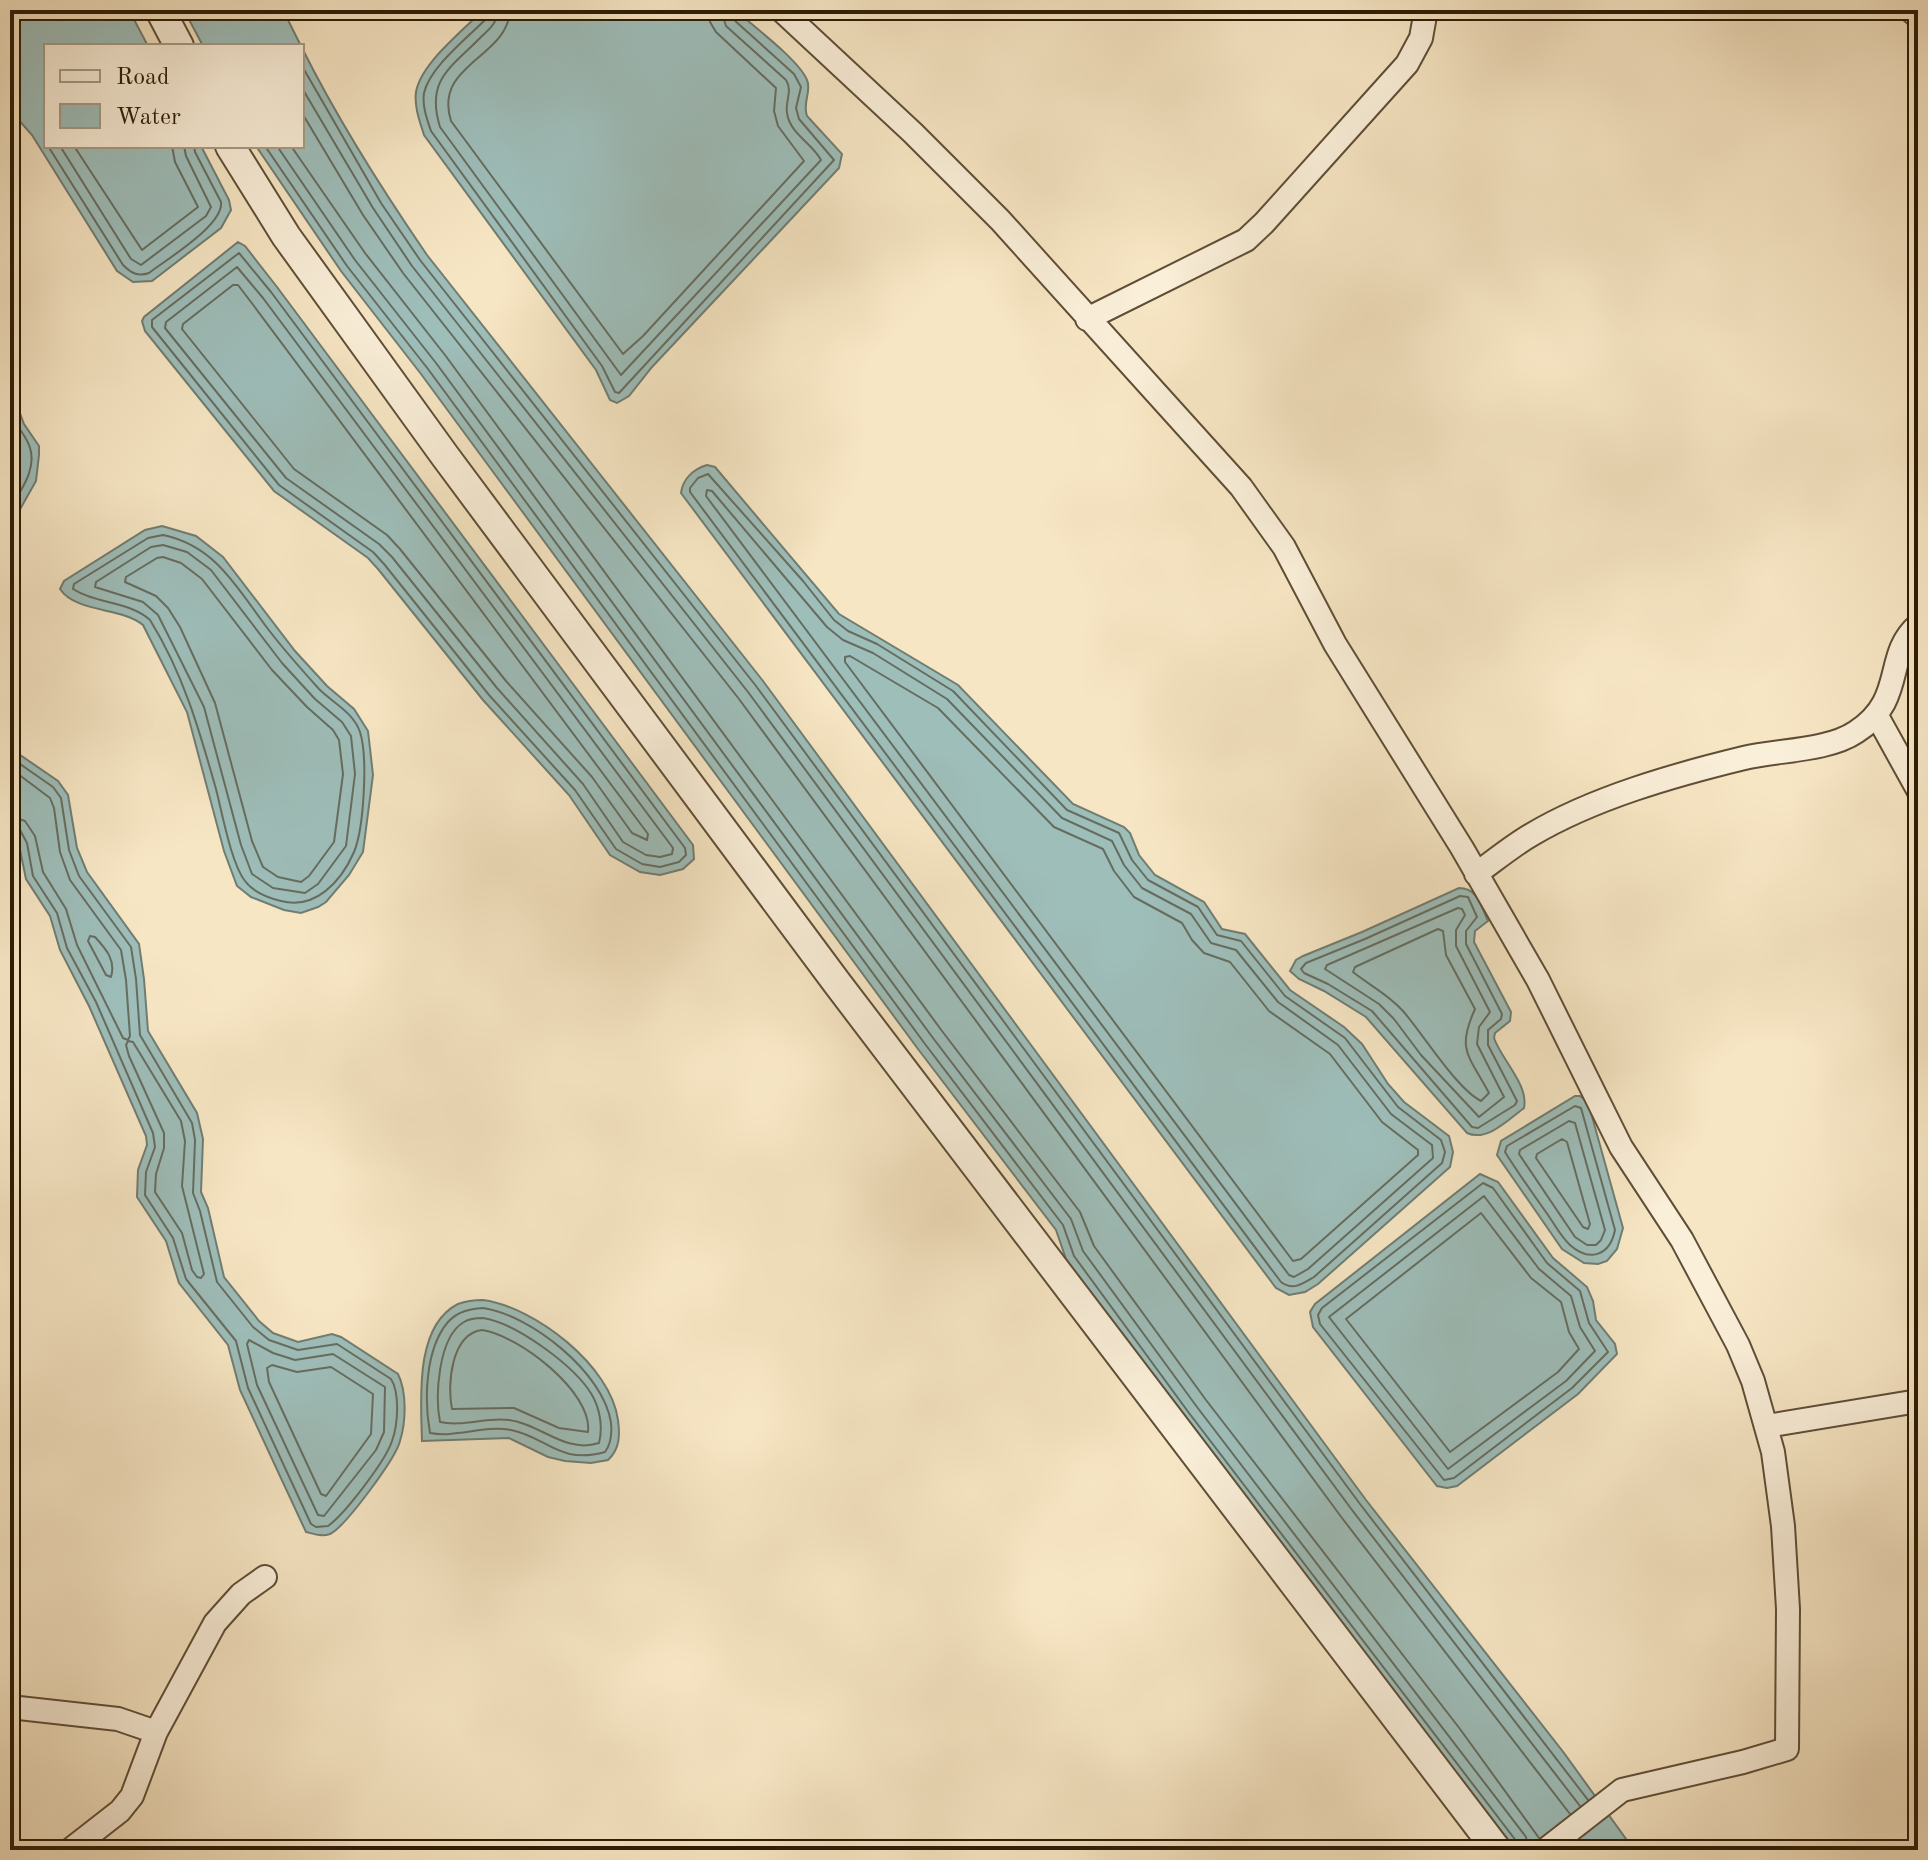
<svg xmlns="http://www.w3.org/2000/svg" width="1928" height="1860" viewBox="0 0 1928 1860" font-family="'Old Standard TT',serif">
<rect width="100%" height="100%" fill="#f7e6c4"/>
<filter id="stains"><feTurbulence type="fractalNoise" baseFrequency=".0025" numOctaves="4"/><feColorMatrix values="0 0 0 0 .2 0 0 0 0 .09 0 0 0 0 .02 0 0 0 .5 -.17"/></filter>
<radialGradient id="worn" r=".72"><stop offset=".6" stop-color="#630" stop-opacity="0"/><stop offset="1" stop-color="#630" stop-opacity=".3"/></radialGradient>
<path fill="#9ebeba" stroke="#707d72" stroke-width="2" d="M10,10H129L148,46H46V146H201L229,200L231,210L221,228L152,281L133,282L117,271L32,135L10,110Z
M184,10H283L301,46H203Z
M483,10H735C753,26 799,60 807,80C812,91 802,103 807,116L842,154L839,168L652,367L629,396L617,403L610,400L596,370L424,135C420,122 414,107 416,92C421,63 463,31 483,10Z
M302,48C338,120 381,188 427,255L763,681L1366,1500L1564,1753L1634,1850H1513L1182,1418L1066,1259L1056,1230L918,1049L421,374L341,271L256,146H302Z
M238,242L245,246L277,287L693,845L694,859L683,869L660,875L640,872L610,855L569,795L483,700L378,569L368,558L274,491L145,331L142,321L144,317Z
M10,387L24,424L39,446V455L36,481L10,527Z
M707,465L715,467L839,614L958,685L1073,804L1124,827L1130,833L1139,855L1155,875L1204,902L1222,929L1245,934L1290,990L1344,1027L1362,1044L1388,1084L1404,1102L1449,1136L1453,1152L1450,1167L1318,1284L1305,1292L1289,1295L1276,1288L681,493C683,478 694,469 707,465Z
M162,526L196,536L223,557L295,651L327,686L354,709L368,731L373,775L363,852L349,875L326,902L318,907L301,913L284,910L251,897L237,886L224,851L187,712L143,625C122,607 76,613 60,589L64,581L145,530Z
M10,748L58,781L68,795L77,848L87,872L139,944L144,979L148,1031L197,1113L203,1139L201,1192L208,1208L224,1277L259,1321L273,1333L298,1342L332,1334L341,1337L398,1374C407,1392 406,1422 400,1441C396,1458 345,1527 330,1534C322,1537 314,1534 306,1532L240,1390L228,1345L179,1283L166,1241L137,1197L138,1170L147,1145L146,1136L89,1006L60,950L50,916L26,879L19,845L10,830Z
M1459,888C1478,888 1481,906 1488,921L1475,931L1474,942L1511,1012L1510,1021L1495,1033L1494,1038C1501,1059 1529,1085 1524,1108C1508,1120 1487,1142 1467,1133L1366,1017L1324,991L1299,979L1290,971L1296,960L1303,956L1362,932Z
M1575,1096H1580L1588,1102L1623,1228L1617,1249L1607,1261L1598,1264L1584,1263L1562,1249L1497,1155L1501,1141Z
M1480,1174L1498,1182L1553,1258L1587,1287L1593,1301L1596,1320L1615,1344L1617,1354L1578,1394L1457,1486L1447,1488L1437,1486L1313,1327L1310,1312L1315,1304Z
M483,1300C535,1307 611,1366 618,1420C620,1435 620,1449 608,1460L591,1463L565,1461L548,1457L509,1438L422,1441C421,1401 414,1326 458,1304C466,1301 475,1300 483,1300Z"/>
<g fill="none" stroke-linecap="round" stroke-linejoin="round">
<path stroke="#656d60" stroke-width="2" d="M488,10L486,19C467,38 430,67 424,93C422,106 427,119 431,131L602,366L615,392L619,393L834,160L799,119L796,108L801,87L794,74L733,19L731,10
M498,10C497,22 491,28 482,36C452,67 425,79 440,127L621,375L821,160C812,143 790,134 787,113C785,101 793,91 786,80L726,26L721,10
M510,10C508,58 433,64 451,121L623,354L643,336L804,161L778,126L774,111L776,88L716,32L710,22L709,10
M302,66L381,203L420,260L756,686L1360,1504L1588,1800
M302,88L373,208L412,266L748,692L1352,1510L1580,1806
M302,113L363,215L403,273L739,699L1342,1518L1570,1814
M48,146L123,265C131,273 138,277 149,273C167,259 224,225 221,202L195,152L194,146
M60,146L131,259L141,265L206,216L211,207L186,156L184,146
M74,146L142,250L198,207L175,162L172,146
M265,146L347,266L428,369L925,1044L1063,1225L1074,1256L1189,1413L1517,1842L1519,1850
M277,146L355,260L436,363L933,1038L1071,1219L1083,1251L1197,1407L1526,1837L1529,1850
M291,146L365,253L445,355L942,1031L1080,1212L1094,1246L1206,1400L1460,1729L1539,1838
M239,253L271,292L685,848L686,855L679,862L660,867L642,864L616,849L575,790L489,695L384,564L373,552L279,485L152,327V320Z
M237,267L263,298L673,848L672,854L660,857L646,855L623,842L583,784L497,688L392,557L379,544L286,478L165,328L166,322Z
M233,285H238L254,306L648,834L647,840L632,833L592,777L506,681L400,549L387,535L294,469L182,329L183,324Z
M10,413C15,425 27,436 30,448C37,470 20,491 10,509
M708,474L803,581L834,620L848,631L877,644L953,691L1067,810L1119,833L1132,860L1148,880L1198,907L1217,935L1241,941L1285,996L1345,1038L1398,1107L1441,1140L1445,1152L1442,1163L1314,1277C1302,1284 1293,1291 1281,1282L690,492V488L698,478Z
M707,490L712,491L827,627L843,640L873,653L947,699L1062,818L1112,841L1124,865L1142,888L1191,914L1211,943L1236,950L1278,1002L1338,1045L1391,1114L1432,1145L1433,1158L1308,1269L1294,1277L1289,1275L706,496Z
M163,535C216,546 237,588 268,629C284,650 301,669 319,689C333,703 353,712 360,732C368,757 364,828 354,852C341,882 315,910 281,901C269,898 253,892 245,881C231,863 222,812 216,789C199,729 183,673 150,620C129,601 96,604 73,589L74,584L148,538Z
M163,545L187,552L211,570L282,663L315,699L342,722L351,736L355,774L346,846L318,884L305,893L273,888L252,874L241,845L204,707L158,615L143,602L95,587L96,582L151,547Z
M163,557L181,563L202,579L272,670L307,707L333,730L339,740L343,774L334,842L309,876L301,882L278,877L263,867L252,841L215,703L180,627L168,608L156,596L125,582L126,577L157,558Z
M850,656L938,708L1054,827L1103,849L1114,871L1134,897L1182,923L1192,940L1204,953L1230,962L1269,1011L1330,1054L1382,1122L1418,1150V1155L1301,1259L1293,1261L845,662V657Z
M10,757L53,787L61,798L69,850L79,876L131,947L136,979L140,1035L192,1123L195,1140L193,1193L200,1211L217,1282L253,1327L269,1340L298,1350L337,1344L391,1379C400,1393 398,1425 392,1441C386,1460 345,1514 328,1526L316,1527L311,1524L248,1388L236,1341L186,1279L173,1238L145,1195L146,1172L155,1147L153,1133L96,1002L67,948L57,913L33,876L27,843L19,828L10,826
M10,768L50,798L54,808L60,852L70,880L121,950L126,980L130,1036L128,1040L123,1038L77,945L66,909L43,872L35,836L25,821L10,816
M1460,896L1468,897L1477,917L1466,931V944L1502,1014L1501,1019L1488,1030V1045L1517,1101L1515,1105L1478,1128L1472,1127L1372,1011L1328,984L1304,973L1301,969L1306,963L1365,939Z
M1458,908L1462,909L1465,915L1456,930V946L1490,1012L1479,1027L1477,1044L1504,1097L1479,1117L1421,1055L1394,1019L1379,1004L1325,969L1327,965Z
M1438,929L1443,931L1446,955L1475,1009C1456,1051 1469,1055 1489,1093L1481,1101C1456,1088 1423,1034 1403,1011C1388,994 1369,985 1353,972L1355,967Z
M90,936L95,937C106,949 116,960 111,977L106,975L88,941Z
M128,1041L133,1042L181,1121L185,1141L182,1186L204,1274L201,1278L197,1277L192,1270L182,1233L155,1192L156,1174L164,1148V1133L129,1056L126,1045Z
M1575,1106L1581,1108L1615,1230C1610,1255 1590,1263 1570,1245C1561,1237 1555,1225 1548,1215C1533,1194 1518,1173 1505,1152L1507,1146Z
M1569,1121L1575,1123L1605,1230L1601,1240L1596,1245H1587L1575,1237L1519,1154L1520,1150Z
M1562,1139L1567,1142L1590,1224L1588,1229L1583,1227L1536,1158L1537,1154Z
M1483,1183L1493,1188L1547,1263L1580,1291L1589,1323L1608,1352L1572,1388L1454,1478L1444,1480L1320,1324L1318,1315L1322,1308Z
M1484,1196L1539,1269L1571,1296L1580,1327L1595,1351L1566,1381L1448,1469L1329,1317Z
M1481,1213L1531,1278L1561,1302L1569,1332L1579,1349L1558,1372L1450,1452L1346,1319Z
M483,1308C531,1315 604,1373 611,1423C612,1433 611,1444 605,1452C559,1465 547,1437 511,1430C484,1425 456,1438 430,1433C424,1400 425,1349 448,1322C458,1311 470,1309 483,1308Z
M483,1318C516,1323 575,1366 592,1395C600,1409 603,1427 599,1443C565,1454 541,1424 509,1420C487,1417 462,1427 440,1422C435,1396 438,1337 464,1322C470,1318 477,1318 483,1318Z
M482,1330C518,1335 593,1392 588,1432L559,1428L514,1408L452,1409C447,1385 451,1334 482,1330Z
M249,1340L273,1353L295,1360L333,1354L385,1387L384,1432L376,1450L324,1516L318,1515L257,1385L247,1344Z
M272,1365L297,1372L331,1367L373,1394L371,1434L326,1496L321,1494L269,1382L267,1368Z"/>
<g stroke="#5f4e36" stroke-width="26">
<path id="minor" d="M781,10L913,133L1000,220L1241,487L1284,547L1335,644L1462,848L1538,980L1621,1147L1682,1240L1738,1345L1753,1381L1773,1452L1783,1526L1788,1609L1787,1749L1743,1762L1622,1790L1545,1850
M1910,10L1918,17
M1087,319L1246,240L1264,223L1407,64L1421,38L1426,10
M1877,716L1918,790
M1476,874C1494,861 1512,846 1531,835C1593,798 1674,775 1744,758C1777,750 1828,751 1856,732C1907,699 1883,655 1918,625
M1767,1426L1918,1401
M10,1707L118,1719L156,1732
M70,1850L120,1811L132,1796L156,1732L215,1623L241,1594L265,1577"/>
</g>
<g stroke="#5f4e36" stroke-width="32">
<path id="tertiary" d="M160,10L179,46
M230,146L286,236L445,456L837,983L1497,1850"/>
</g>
<use href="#minor" stroke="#faefd9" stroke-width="22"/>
<use href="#tertiary" stroke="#faefd9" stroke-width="28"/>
</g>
<rect width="1928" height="1860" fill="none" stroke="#f7e6c4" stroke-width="40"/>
<rect x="12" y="12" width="1904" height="1836" fill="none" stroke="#2c1c06" stroke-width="4"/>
<rect x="20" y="20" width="1888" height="1820" fill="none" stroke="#2c1c06" stroke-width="2"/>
<rect x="44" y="44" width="260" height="104" fill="#faefd9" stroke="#a89b85" stroke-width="2"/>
<rect x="60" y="70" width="40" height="12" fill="#faefd9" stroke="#a89b85" stroke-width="2"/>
<text x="116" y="84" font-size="24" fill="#2c1c06">Road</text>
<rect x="60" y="104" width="40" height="24" fill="#9ebeba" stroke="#a89b85" stroke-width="2"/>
<text x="116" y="124" font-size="24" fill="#2c1c06">Water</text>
<rect width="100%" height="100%" filter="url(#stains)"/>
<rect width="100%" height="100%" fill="url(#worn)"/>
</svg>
